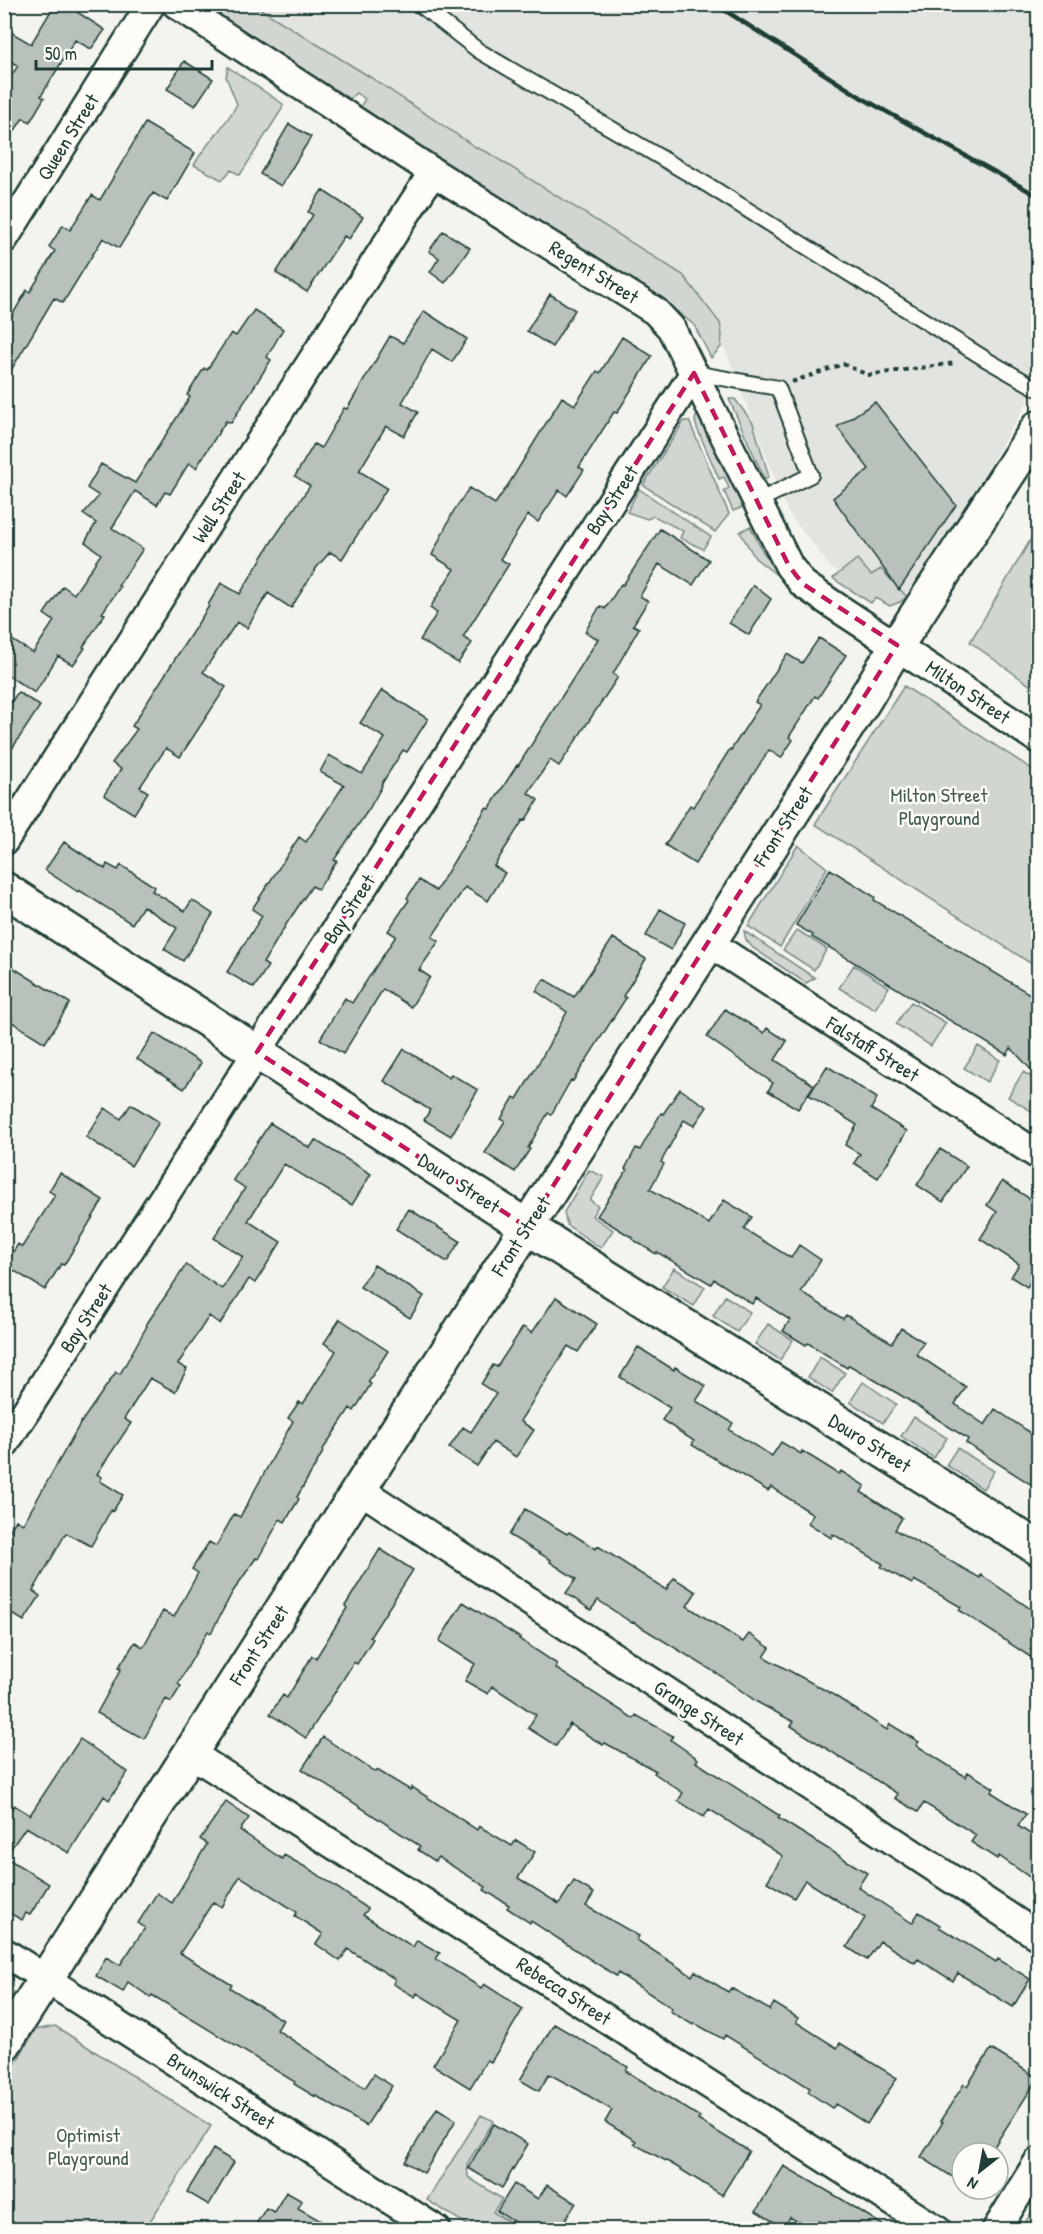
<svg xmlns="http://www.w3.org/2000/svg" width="1043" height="2234" viewBox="0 0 1043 2234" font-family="'Patrick Hand',sans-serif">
<rect width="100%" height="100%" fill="#f4f4ef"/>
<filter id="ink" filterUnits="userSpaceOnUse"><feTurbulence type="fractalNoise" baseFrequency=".0167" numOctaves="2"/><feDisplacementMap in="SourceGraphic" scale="12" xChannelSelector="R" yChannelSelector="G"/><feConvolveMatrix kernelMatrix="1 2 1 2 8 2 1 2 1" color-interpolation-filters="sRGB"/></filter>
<g filter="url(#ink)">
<path fill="#e2e5df" d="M216,5H1038V389L1033,393L919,582L895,603L832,569L788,513L726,351L706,312Z"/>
<path fill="#d1d6d1" stroke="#788a82" stroke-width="1.5" d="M194,5H254L370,77L477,148L487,152L683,275L720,323L722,335L721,347L711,358L694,325L668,304L359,109L365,99L356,93L347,102Z
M228,67L283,104L282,109L240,175L231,170L222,180L194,165C206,143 226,126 237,104L226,77Z
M729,399H735L753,423L768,473V477L765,480Z
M697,413L706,421L743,507L733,511L724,491L729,488L724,477L719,479L697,428L695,421Z
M684,421H689L729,514L715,532L643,485Z
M639,489L711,537L703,549L680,538L683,531L654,516L647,519L627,512Z
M750,526L763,552L779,571L782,579L755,558L740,532Z
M1038,527V691L970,642Z
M857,559L871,575L881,569L907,597L900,602L890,606L875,598L871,603L835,580L833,578Z
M904,686L1038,773V968L815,824Z
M798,845L827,868L780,947L748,926Z
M797,930L827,949L814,970L783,950Z
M744,931L815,978L806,983L753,948L746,940Z
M854,965L889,987L875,1009L839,988Z
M911,1002L946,1023L931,1046L896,1024Z
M978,1046L1000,1060L987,1082L964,1068Z
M1023,1072L1038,1081V1115L1008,1097Z
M589,1170L604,1177L590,1200L598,1206L592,1216L613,1230L601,1248L567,1225L564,1212Z
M674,1268L705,1287L694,1306L662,1287Z
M725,1296L750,1312L737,1332L713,1316Z
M768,1324L793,1340L780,1360L755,1344Z
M820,1357L845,1373L832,1393L808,1377Z
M863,1382L896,1404L883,1423L850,1402Z
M914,1417L947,1438L934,1458L901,1436Z
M957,1448L994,1471L983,1489L946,1465Z
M55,2026L211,2126L145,2229H5V2081L35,2030Z
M481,2115L494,2121L467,2164L468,2177L502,2199L493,2212L508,2221L504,2229H474L427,2200Z
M1038,2206V2229H1021L1035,2207Z"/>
<path fill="#b9c1bb" stroke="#1f3d34" stroke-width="1.5" d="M55,4H65L105,30L91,49L75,40L41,96L44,98L30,122L23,118L4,147V86L18,66L4,57V28L31,44Z
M184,61L213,79L195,106L167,89Z
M145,123L195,153L167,201L153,193L119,248L103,238L63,303L54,298L4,382V329L27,290L30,292L55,251L49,247L63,225L70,230L92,195L100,200Z
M289,124L311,137L281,186L260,174Z
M322,190L363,217L349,239L344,236L307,292L276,273L313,215L308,212Z
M443,231L470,248L445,283L430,272L439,258L429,251Z
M550,294L575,310L552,347L527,331Z
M254,310L283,329L267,357L271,360L231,423L226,421L196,468L189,463L170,494L165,492L157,505L135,491L112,528L143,549L118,586L120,587L102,613L105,614L83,647L85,648L73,665L58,656L35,693L4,673V635L33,653L54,621L44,614L63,586L74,594L101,554L85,542L96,523L83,514L99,496L87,488L101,464L135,483L190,397L187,395L204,368L207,370L231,333L236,336Z
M424,311L467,339L452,362L432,349L402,403L418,412L404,436L386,426L359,471L387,488L342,559L330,552L317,567L291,608L268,593L247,628L237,622L203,672L226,687L180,757L166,748L140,787L148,792L134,814L104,795L121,769L112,763L137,729L132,726L209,606L208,605L221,583L240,594L272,541L310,486L295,476L314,444L321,448L344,408L347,409L390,336L403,343Z
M622,337L652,356L617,413L614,412L579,467L584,470L567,496L559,490L538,522L528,515L500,559L509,564L463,637L472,643L458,663L420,640L437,613L430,608L454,569L432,555L453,512L469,488L495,504L510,482L562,397L575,405L597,371L600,373Z
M875,402L956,505L899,590L833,498L869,469L837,427Z
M660,529L709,560L693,585L659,564L640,596L648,601L633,625L639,628L613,674L618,677L559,766L550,760L528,793L538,800L525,821L523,820L494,866L505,873L488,901L465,887L432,937L439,941L419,970L430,977L411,1007L383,989L343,1054L320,1039L345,998L352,1003L396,936L388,931L409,900L407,898L419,880L436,891L486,808L489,809L517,765L518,766L598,639L585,632L600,606L605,609L621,584L623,585Z
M753,585L771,599L749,635L729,623Z
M819,638L846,655L818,698L815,696L789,737L793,740L781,758L769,750L695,864L665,845L690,805L693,807L730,749L731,750L760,705L755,702L787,654L802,663Z
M382,690L428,719L407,752L403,750L381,785L382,786L369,809L334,860L337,861L318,889L312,886L287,923L263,963L268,966L254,988L227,972L262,916L252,909L299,837L306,842L344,785L320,772L329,755L362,774L385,738L360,723Z
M18,692L40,706L4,761V712Z
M64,842L105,869L107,864L118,870L121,865L155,887L152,891L185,911L192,900L213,914L183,961L164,949L177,928L143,906L132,924L79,890L78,892L45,870Z
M830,869L875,897L874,900L1038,999V1077L1011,1048L1007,1055L812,937L813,935L796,925Z
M660,909L685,923L671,950L646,936Z
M613,938L646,959L623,996L626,998L573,1081L571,1080L551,1115L548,1113L528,1148L530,1149L515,1172L485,1153L505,1121L501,1119L514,1097L517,1099L534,1071L567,1012L536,991L544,979L574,997Z
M4,962L70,1003L45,1043L4,1017Z
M725,1009L764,1033L767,1028L787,1041L775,1060L814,1085L798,1109L768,1091L773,1083L707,1037Z
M154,1033L201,1063L184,1089L137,1059Z
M404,1049L449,1078L451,1074L478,1090L451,1136L424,1120L430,1110L384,1081Z
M827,1066L877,1098L871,1109L907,1131L878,1178L854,1163L860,1154L845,1145L857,1125L809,1095Z
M680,1089L707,1107L694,1126L684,1120L661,1162L664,1164L650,1189L709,1224L724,1200L752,1217L744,1229L791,1258L799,1245L821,1260L801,1292L843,1319L846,1315L892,1343L901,1328L924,1342L916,1354L966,1387L955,1404L985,1425L995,1409L1038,1438V1489L966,1443L968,1439L902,1396L849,1365L847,1368L808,1343L806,1345L783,1331L790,1320L756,1298L752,1304L714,1279L711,1284L657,1252L656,1254L632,1239L633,1238L597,1216L627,1170L625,1169L636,1148L640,1150L661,1113L663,1114Z
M131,1104L159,1122L131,1166L86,1137L105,1108L121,1119Z
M270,1123L310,1148L315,1140L371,1174L352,1205L284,1164L248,1221L281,1242L255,1283L249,1279L220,1324L209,1316L178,1364L187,1369L175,1392L150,1378L124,1419L131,1423L97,1474L102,1477L100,1481L123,1495L113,1511L111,1510L91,1546L66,1533L33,1591L40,1596L24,1621L4,1609V1540L16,1520L23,1524L80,1424L116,1372L120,1374L147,1326L146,1325L186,1265L222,1289L243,1257L214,1238L245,1188L233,1180Z
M940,1149L967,1166L943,1202L917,1185Z
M60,1173L103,1200L64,1265L61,1264L45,1290L5,1265L18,1244L22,1247L55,1195L49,1191Z
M1002,1181L1038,1204V1276L1035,1274L1027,1287L1011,1277L1019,1264L980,1239L997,1212L987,1205Z
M409,1209L460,1241L447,1262L396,1229Z
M374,1265L424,1296L410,1318L360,1287Z
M556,1297L597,1324L578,1352L568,1346L520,1421L534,1430L516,1457L493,1442L477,1466L449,1448L463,1427L471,1432L496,1394L481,1384L493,1365L497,1367L523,1327L532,1333Z
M340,1319L388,1351L368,1382L371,1384L354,1411L350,1408L322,1451L323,1452L297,1497L299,1499L285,1522L280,1519L258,1559L256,1558L232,1593L211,1633L208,1631L178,1684L181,1686L171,1702L166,1699L144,1739L97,1713L121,1669L118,1668L135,1642L143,1647L163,1611L174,1617L198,1573L192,1569L209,1542L216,1546L234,1514L240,1517L293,1421L288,1418L299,1402L303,1404L336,1351L324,1343Z
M638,1347L674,1370L675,1367L706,1386L696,1401L733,1423L729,1430L772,1456L781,1442L801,1454L802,1451L839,1474L841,1471L865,1486L861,1492L902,1518L895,1530L980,1578L981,1575L1038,1614V1662L959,1610L961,1607L914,1580L912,1584L881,1567L883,1564L833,1534L831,1538L808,1523L813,1514L771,1487L768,1491L692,1445L694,1441L662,1420L670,1408L620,1377Z
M525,1509L567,1534L569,1532L596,1549L598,1546L666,1590L674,1578L696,1592L687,1606L743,1642L749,1634L770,1648L764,1657L832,1694L887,1730L890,1724L919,1742L916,1745L966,1777L968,1772L994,1788L991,1792L1026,1814L1018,1826L1038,1839V1883L999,1856L997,1859L971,1842L976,1835L924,1803L918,1812L895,1798L898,1794L791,1726L794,1722L757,1702L721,1676L633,1622L632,1623L598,1600L591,1610L566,1593L576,1579L550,1562L551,1560L509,1535Z
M380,1549L413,1570L370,1637L373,1639L357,1664L354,1662L306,1738L270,1714L283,1695L287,1698L312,1656L316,1658L347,1608L345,1606Z
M463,1602L520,1638L519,1639L557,1664L555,1668L634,1719L636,1715L673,1736L671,1740L698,1759L696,1762L780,1816L778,1818L867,1873L858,1887L912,1923L919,1912L940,1925L939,1927L996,1962L998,1959L1030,1979L1013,2007L958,1973L953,1981L918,1959L915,1963L880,1941L867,1960L847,1947L865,1918L805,1880L794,1898L767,1882L783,1856L709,1809L704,1817L678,1801L683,1793L654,1773L656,1771L605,1743L603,1745L570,1724L556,1746L528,1728L536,1715L492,1686L488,1694L465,1681L475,1664L439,1641Z
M323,1737L375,1772L377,1770L410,1790L412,1787L477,1830L479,1826L512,1846L516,1840L535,1852L518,1878L559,1904L574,1881L594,1893L586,1906L639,1936L637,1940L692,1976L695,1971L728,1992L731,1988L770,2010L774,2003L798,2018L796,2022L837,2048L840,2043L897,2078L867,2124L836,2104L832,2108L808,2092L810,2088L725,2035L723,2039L694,2023L693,2025L670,2011L672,2008L618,1973L616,1976L531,1921L530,1923L507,1908L509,1905L484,1890L486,1887L438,1857L435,1861L418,1850L420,1846L302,1769Z
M80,1739L128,1772L109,1800L104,1796L69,1853L26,1827L5,1857L49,1884L30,1915L26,1913L22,1920L4,1910V1820L14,1805L30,1815Z
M226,1802L249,1818L240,1830L282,1859L284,1855L314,1872L368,1909L363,1915L413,1947L417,1940L440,1953L436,1959L481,1988L484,1984L523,2009L491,2062L487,2060L470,2088L433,2065L461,2020L417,1993L415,1997L393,1984L395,1979L348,1949L340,1961L316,1944L323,1934L295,1916L297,1912L240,1876L222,1907L213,1902L180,1953L232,1985L230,1988L283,2020L277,2030L365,2088L374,2074L392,2086L366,2126L315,2095L314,2096L294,2084L295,2082L152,1995L150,1997L128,1982L123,1992L96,1976L106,1957L120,1965L145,1928L138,1923L157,1893L172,1903L207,1844L200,1839Z
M554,2024L628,2067L626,2071L700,2117L698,2120L749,2151L722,2195L672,2164L634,2144L636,2141L605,2122L612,2110L577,2089L549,2074L539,2091L520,2080Z
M991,2049L1038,2078L990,2153H962V2183L921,2157L943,2122L940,2121L964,2084L967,2086Z
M437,2108L456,2120L424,2173L405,2162Z
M494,2124L528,2144L502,2188L468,2168Z
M213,2149L234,2162L209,2205L187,2192Z
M784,2166L843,2200L889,2229H832L818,2221L813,2229H809L790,2217L784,2228L756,2211Z
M514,2184L538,2199L547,2185L576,2203L559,2229H525L497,2211Z
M286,2192L302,2201L298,2208L335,2229H253L266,2208L274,2212Z"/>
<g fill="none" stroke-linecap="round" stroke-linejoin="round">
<g stroke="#1f3d34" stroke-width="18">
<path id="service" d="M419,4L479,51L711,187L987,360L1038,389
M694,373L778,388L811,475L758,501"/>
</g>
<g stroke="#1f3d34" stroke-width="32">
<path id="minor" d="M176,4L433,172L655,311L671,328L789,566L803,584L832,604L1038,739
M4,239L151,4
M4,841L433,172
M709,943L1038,1155
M4,1445L694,373
M359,1489L1038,1936
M190,1753L937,2230
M4,1952L437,2230
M996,2230L1038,2162"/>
</g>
<g stroke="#1f3d34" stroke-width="38">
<path id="tertiary" d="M4,889L543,1237L1038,1548
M4,2044L865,699L897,645L1038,428"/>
</g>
<path stroke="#1f3d34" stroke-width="4" stroke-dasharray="4.5 4.5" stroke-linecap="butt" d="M792,382L843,364L868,375L956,363"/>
<use href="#service" stroke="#fdfcf7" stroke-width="14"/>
<use href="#minor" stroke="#fdfcf7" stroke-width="27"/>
<use href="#tertiary" stroke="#fdfcf7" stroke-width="33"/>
<path stroke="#1f3d34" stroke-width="4.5" d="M715,4L862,98L1038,196"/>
</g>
</g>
<path fill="none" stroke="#c2185b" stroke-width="4.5" stroke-dasharray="12 8" stroke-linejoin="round" d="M694,373L789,566L803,584L897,645L527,1227L257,1052Z"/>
<g text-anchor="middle" stroke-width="5" stroke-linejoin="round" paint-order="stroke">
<g font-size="20" fill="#1f3d34" stroke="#fdfcf7">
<text transform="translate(68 137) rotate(-58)" y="7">Queen Street</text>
<text transform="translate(594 272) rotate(32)" y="7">Regent Street</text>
<text transform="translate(612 500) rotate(-57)" y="7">Bay Street</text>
<text transform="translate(219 507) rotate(-57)" y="7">Well Street</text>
<text transform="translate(968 692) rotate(34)" y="7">Milton Street</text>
<text transform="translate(783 826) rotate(-57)" y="7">Front Street</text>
<text transform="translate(349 909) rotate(-57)" y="7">Bay Street</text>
<text transform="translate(873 1049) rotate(32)" y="7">Falstaff Street</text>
<text transform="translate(459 1183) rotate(33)" y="7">Douro Street</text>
<text transform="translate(521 1236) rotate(-57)" y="7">Front Street</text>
<text transform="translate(86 1318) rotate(-57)" y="7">Bay Street</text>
<text transform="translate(870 1443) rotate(32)" y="7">Douro Street</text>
<text transform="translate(259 1645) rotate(-57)" y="7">Front Street</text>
<text transform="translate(699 1713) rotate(33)" y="7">Grange Street</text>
<text transform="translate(564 1991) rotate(33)" y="7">Rebecca Street</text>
<text transform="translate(221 2091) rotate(33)" y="7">Brunswick Street</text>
</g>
<g font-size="20" fill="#435c53" stroke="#fdfcf7">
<text x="939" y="802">Milton Street<tspan x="939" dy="23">Playground</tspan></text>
<text x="88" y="2142">Optimist<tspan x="88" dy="23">Playground</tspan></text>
</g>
</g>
<rect width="1043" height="2234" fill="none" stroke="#fdfcf7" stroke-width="24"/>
<rect x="12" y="12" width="1019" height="2210" fill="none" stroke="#1f3d34" stroke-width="2" filter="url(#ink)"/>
<g transform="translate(980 2171) rotate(211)"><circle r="28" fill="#fdfcf7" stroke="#a4b0a9" stroke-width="1.5"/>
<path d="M0-4.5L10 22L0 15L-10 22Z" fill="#1f3d34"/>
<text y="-9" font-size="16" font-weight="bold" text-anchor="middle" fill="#1f3d34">N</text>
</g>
<path d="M36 60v9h176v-9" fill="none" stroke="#1f3d34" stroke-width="3"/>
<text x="45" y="60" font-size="18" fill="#1f3d34" stroke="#fdfcf7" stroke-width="4.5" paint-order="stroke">50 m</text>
</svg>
